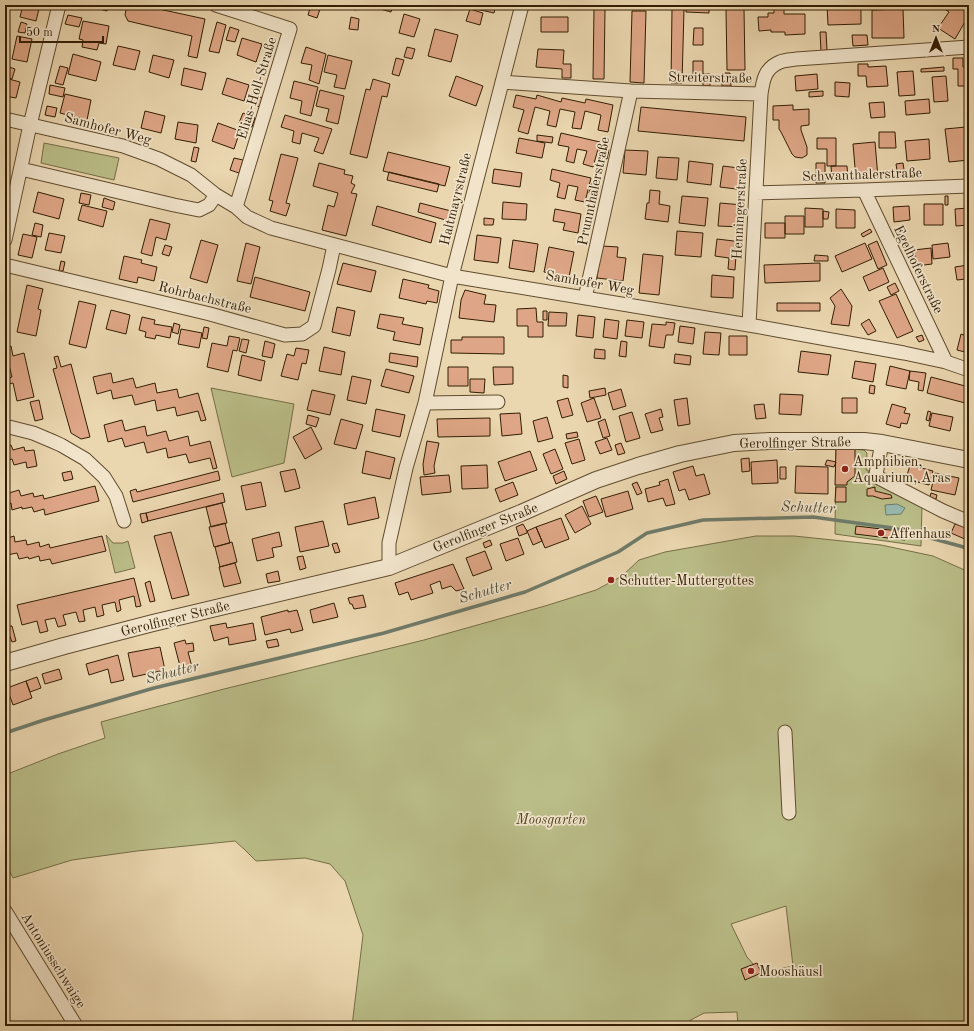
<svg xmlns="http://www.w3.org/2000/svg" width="974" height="1031" viewBox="0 0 974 1031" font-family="'Old Standard TT',serif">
<rect width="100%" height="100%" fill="#ead6af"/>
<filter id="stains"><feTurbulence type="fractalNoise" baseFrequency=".005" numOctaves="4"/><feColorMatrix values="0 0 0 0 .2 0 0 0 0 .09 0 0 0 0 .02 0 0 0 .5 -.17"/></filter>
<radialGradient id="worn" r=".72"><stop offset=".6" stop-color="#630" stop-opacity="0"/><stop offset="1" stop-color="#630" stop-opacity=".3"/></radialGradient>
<path fill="#babd88" stroke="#766e46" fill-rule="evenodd" d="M44,143L119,158L114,180L41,163Z
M211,388L294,404L284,463L232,477Z
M836,448L864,450L867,453L866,470H868L869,476L871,478L922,505L921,546L835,534Z
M106,535L113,543H123L128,541L135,568L115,573Z
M756,536H794L881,545L933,556L969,572V1026H738L737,1012L704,1013L689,1021L690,1026H352L363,935L345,881L330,864L305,858L256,861L244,849L235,841L137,851L72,860L13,878L5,862V775L58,754L105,738L101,722L141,711L224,689L424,640L545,606L596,590L622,576L639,560L665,552ZM786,906L793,966L761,973L747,957L731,924Z"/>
<path fill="#98b9af" stroke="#6f7b6a" d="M897,504L905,508L901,514L886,515L885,505Z"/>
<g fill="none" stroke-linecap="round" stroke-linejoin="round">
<path stroke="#6f7b6a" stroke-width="3.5" d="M5,733L44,720L154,688L384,633L525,592L618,552L647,533L703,520L813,517L893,528L960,546L969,549"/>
</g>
<path fill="#dea686" stroke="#321e03" d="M23,5H40L36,21L20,17Z
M85,5H120L119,9L109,6L107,11Z
M127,5H142L141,9H144L145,6L205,19L197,58L188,56L192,36L128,21L125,15Z
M311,5L321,6L317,18L308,15Z
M338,5H357L356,10Z
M366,5H393L391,12Z
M463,5H496L494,13L463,6Z
M686,5H709V13L686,12Z
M774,5H784V14H805V34L785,35V32H771V30L759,31L758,17H768V13H774Z
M827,5H861V24L828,25Z
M939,5H958L957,7H964L966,20L955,39L938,28L949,12Z
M470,9L483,13L480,25L466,21Z
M594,9H605L604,79H593Z
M672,9H684L682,83H671Z
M726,9H744L745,70H727Z
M903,9L904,38H872V10Z
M632,11H646L644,83L630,82Z
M404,14L420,19L414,37L399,33Z
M68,15L82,18L79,27L65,24Z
M351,17L359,19L358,30L349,29Z
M541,17H568V32H541Z
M83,21L109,26L106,44L99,43L97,50L82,47L83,40L79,39Z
M21,22L27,24L25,33L18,32Z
M217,22L226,25L219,53L209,51Z
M230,27L239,30L235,42L226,40Z
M694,28H703V45H693Z
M435,29L458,35L451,62L428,56Z
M820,32H826L827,50L821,51Z
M852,35H867L868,45L853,46Z
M17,36L32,39L27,62L12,59Z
M242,38L262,44L256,62L237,55Z
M118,46L140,51L135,70L113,65Z
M306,47L326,54L319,84L309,80L312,65L301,63Z
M407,47L415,49L412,59L404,57Z
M538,49L564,50L563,64H571V78H562V69L536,67Z
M73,54L101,62L96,81L68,74Z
M153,55L174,60L169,78L149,72Z
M328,55L352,61L345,89L334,87L337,75L324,72Z
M396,58L404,60L399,76L392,74Z
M953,58H963V67H969V86H958V69H953Z
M693,61H703V78H693Z
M858,64H868V67L886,66L888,86L867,87L866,76H858Z
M6,66L15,69L12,79L5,77V71Z
M60,66L68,68L63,85L55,83Z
M944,67V71L921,72V69Z
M184,68L206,73L202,90L181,85Z
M913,71L915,95L899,96L897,72Z
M722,73H730L731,86H722Z
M703,74H710V86H703Z
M817,74L818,89L796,91L795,76Z
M456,76L483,86L476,106L449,96Z
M946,76L948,101L934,102L932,77Z
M5,78L20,82L16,98L5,96Z
M227,78L249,85L244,101L222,94Z
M373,79L390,84L387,97L382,96L367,158L350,154L366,89L370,90Z
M294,81L318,87L311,116L300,113L302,101L290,98Z
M835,82L850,83L849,97L835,96Z
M50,85L65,88L63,97L49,94Z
M320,90L344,96L338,124L326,121L329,109L316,106Z
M823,91V96L809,97V92Z
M65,94L91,100L87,120L60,113Z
M250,94L263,98L260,107L247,102Z
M516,95L536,99L537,95L561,102L562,98L585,103L586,99L613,105L608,132L598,130L601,115L585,111L581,129L572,128L575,112L560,109L556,127L547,125L550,111L535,107L528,134L518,131L524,110L513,107Z
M929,99L930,113L906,115L905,101Z
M884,102L885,117L871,118L869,103Z
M793,105V110L809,109V125L801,126V130L807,147V155L802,158L795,157L792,154L781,132L779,129V120H773V106Z
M47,106L57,108L55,117L45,115Z
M641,107L746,117L744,141L638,131Z
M145,111L165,116L161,133L141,128Z
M243,113L255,118L252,127L239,123Z
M285,115L332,129L323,154L314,151L319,138L302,133L300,144L292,142L294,131L281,127Z
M178,122L198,125L196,143L175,139Z
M218,123L240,131L234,149L212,141Z
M966,127L969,149V160L949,162L945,129Z
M879,132H895L896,148H879Z
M561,133L600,142L593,167L583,164L587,151L577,149L574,163L566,161L569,147L558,145Z
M537,135L553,137L552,143L537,141Z
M519,138L545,143L542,158L516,153Z
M817,138H836V166H827V149H817Z
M929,139L930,159L907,161L905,141Z
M875,142L878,178L856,179L853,144Z
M194,147L199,148L196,162L191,161Z
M600,148L609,150L607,159L598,158Z
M625,150L648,151L646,175L623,173Z
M388,152L450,167L445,186L383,171Z
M281,154L298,158L286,203L290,204L286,216L270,211L273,201L269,200Z
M658,157L679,158L677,180L656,178Z
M234,158L243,160L239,173L230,170Z
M689,161L713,164L711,185L687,182Z
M319,163L345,170L344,174L353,176L351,183L355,185L351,193L357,194L346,236L322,230L328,205L334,207L338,193L313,186Z
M816,163H825V183H816Z
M903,163L905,176L898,177L896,164Z
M723,166L747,169L744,190L720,187Z
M831,166H847L848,178L832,179Z
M494,169L522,173L520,187L492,183Z
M552,169L591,178L585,202L575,200L578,187L568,185L565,199L557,197L560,183L550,180Z
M389,172L439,184L437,192L387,180Z
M591,184L600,186L598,195L589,193Z
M650,190L660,191L659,204L670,206L668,222L645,219L647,203H649Z
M38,192L64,199L59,219L33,212Z
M81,193L91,195L89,205L79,203Z
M682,196L708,198L705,226L679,223Z
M945,196H948V205H945Z
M104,198L115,202L113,210L102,207Z
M503,202L527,204L526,220L502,219Z
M420,203L451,211L449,221L418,212Z
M720,203L743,205L742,227L718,226Z
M924,204H943V225H924Z
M82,205L107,211L103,227L78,220Z
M377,206L436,223L431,243L372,225Z
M909,206L910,220L894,222L893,207Z
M805,208L823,209V227H805Z
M969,208V225L956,226L955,209Z
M555,209L581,214L578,233L563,230L565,223L553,221Z
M836,209L855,210V228H836Z
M823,211L829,212L828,219H823Z
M785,216H804V234H785Z
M484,218L494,219L493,225H484Z
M150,219L170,224L166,240L156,237L152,256L141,253Z
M35,223L43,225L41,237L32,235Z
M765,223H785V238H765Z
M870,229L872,232L863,237L861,234Z
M677,231L703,233L701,257L675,255Z
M49,233L65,236L61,253L45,250Z
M23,234L37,237L32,258L18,255Z
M477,235L501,238L498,263L474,260Z
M717,239L742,242L740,256L736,255L735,270L728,269L729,258L715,256Z
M201,240L218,245L207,283L190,278Z
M513,240L538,244L534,272L509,268Z
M877,241L887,265L878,269L868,245Z
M246,243L260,247L251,284L237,281Z
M865,243L872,259L842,272L835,256Z
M948,243L950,257L933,259L932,245Z
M165,245L172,247L169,256L162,254Z
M602,246L618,247L617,257L626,258L623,281L597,278L600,255Z
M549,247L574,252L569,277L544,272Z
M931,248L932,264L916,266L914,250Z
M643,254L663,256L659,295L639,293Z
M815,255L828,256V261H814Z
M124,256L142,260L141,263L157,267L154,281L138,277L137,283L119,279Z
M61,261L65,262L63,271H59Z
M343,263L376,271L371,292L337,284Z
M820,263V281L765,283L764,265Z
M968,265L969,288H967L966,279L957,280L955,267Z
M883,268L889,282L869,291L863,277Z
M712,275L734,277L733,298L711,297Z
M255,277L310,292L305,311L250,297Z
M403,279L429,285L428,288L439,291L437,303L427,301L426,304L399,298Z
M895,283L899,291L891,295L887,287Z
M27,285L43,289L38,309L41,310L36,336L17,332Z
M841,289L852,306L849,326L831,324L835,306L830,298Z
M465,290L486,295L484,304L496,305L494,322L459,318L461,300Z
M896,294L913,331L897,338L879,301Z
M79,301L96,305L86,348L69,344Z
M777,303H820V311H777Z
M337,307L355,311L350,336L332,332Z
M536,308L537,322H543V337H528V326H517V309Z
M111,310L130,315L126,334L106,329Z
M543,311H547V320H543Z
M549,312L567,313L566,326H548Z
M380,314L404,318L402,324L423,328L420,345L393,340L395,332L377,328Z
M578,315L595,317L593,338L576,336Z
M142,317L155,320L154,324L172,327L170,338L156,335L155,339L145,337L146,332L139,330Z
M605,319L619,321L617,339L603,337Z
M869,319L876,331L868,335L861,324Z
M627,320L644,322L642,338L625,336Z
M666,322L675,323L673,335H666L664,348L649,346L652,324L666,325Z
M174,323L180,325L178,334L172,332Z
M680,326L695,328L693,344L678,342Z
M204,327L209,328L207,339L202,338Z
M181,329L202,333L199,348L178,344Z
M705,332L721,333L719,355L703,354Z
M961,334L969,337V353L957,350Z
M922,335L924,340L919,342L916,337Z
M229,336L240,338L237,351L233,350L228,372L207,367L212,343L227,346Z
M729,336H747V355H729Z
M462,337H504V354L451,353V340H462Z
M242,339L249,340L246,353L239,351Z
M265,341L275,344L272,358L262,356Z
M621,341L627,342L626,357L619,356Z
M11,346L13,356L24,353L34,397L17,401L13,383L5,385V379L12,377L7,357H9L7,347Z
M324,347L345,352L341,375L319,371Z
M296,348L309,350L306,364L302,363L298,380L281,376L287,354L294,356Z
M595,349L605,350V359L594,358Z
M801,351L831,355L828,375L798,372Z
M390,353L418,357L417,367L389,362Z
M675,354L691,356L690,365L674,363Z
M242,355L265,361L261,381L238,375Z
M58,356L61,367L71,364L90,437L81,439L71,433L53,369L57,368L54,357Z
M855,361L876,364L873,382L852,378Z
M890,366L910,371L906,389L886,385Z
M448,367H468V386H448Z
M493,367H513V384L494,385Z
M386,369L414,376L409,393L381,386Z
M910,371L926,373L923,391L918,390L919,382L909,380Z
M111,373L113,383L133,378L136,388L155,383L157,393L177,389L179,398L198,393L206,420L201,421L198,411L177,416L175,407L157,411L155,400L135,405L132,395L113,399L111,390L97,394L93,377Z
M563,375L568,376V388L563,387Z
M352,376L371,380L366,404L347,400Z
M931,377L969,387V404L927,393Z
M470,379H485L484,393L470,392Z
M870,385L875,386L874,394L869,393Z
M605,388L606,395L590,398L589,391Z
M621,389L626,406L613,410L608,393Z
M312,390L335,395L330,415L307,410Z
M780,394L803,395L801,415L779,414Z
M568,398L573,415L562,418L557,401Z
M594,398L601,418L587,422L581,403Z
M687,398L690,424L678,426L674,400Z
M842,398H857V413H842Z
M39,400L43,419L35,421L30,402Z
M764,404L766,418L756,419L754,405Z
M892,404L906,408L904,413L910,414L907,424L901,423L900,428L886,424Z
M376,409L405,415L400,437L372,431Z
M661,409L663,417L659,418L663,430L651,433L645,414Z
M928,411L931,412L929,421L926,420Z
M632,412L640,438L626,442L619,416Z
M520,413L522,434L502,436L500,414Z
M932,413L953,417L950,431L929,426Z
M308,415L319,418L316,427L306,424Z
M547,417L553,438L538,442L533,421Z
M490,418V436L438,437L437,419Z
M341,419L363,425L356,449L334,444Z
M605,419L610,436L603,438L598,422Z
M122,420L125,431L145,426L147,436L166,431L169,441L188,436L190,446L210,441L217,468L213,469L210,458L189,463L186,454L168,458L166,448L147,453L144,442L125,447L122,438L108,442L104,425Z
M311,427L322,449L305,459L293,437Z
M577,432L578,437L567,439L566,434Z
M607,438L612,450L600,454L595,442Z
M579,439L585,460L572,464L565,443Z
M427,441L439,443L434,466L435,473L424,475L423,464Z
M621,443L625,453L618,455L615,445Z
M11,445L13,450L24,447L25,451L34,450L37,466L27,468L26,462L14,465L12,459L5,461V446Z
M836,448L855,449V476L847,482V485H835Z
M555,449L563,469L551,474L543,454Z
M366,451L395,458L390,479L362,473Z
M530,451L537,470L505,481L498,462Z
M749,458L750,471L742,472L741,459Z
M777,460L778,483L752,484L751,462Z
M827,460L836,462L834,467L825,465Z
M487,465L488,488L462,489L461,466Z
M910,465L933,471L929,485L906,479Z
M693,466L696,476L704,474L710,494L689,500L685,489L679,491L673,472Z
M796,466L828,467V494L795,493Z
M780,467H786V479H780Z
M295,469L300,488L285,492L280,472Z
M71,471L73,479L64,481L62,473Z
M218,471L220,480L133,502L130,491L136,489L137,492Z
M564,471L567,479L556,484L553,476Z
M935,473L959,478L955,495L931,490Z
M449,475L451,492L422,495L420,477Z
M668,479L675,504L666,506L663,498L648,502L645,489L660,485L659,482Z
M261,482L266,506L246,510L241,486Z
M513,482L518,495L500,502L495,489Z
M637,482L642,493L637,495L632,484Z
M95,486L99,501L45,515L44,509L34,512L32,507L22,509V507L12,510L11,503L5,505V488L7,487L9,493L19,490L21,496L33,493L34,497L43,495L44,499Z
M836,487H846V502H835Z
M875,487V491L891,495L892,498L882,499L873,496H867V489Z
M628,491L633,509L606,517L601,499Z
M223,493L225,502L148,521L146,513Z
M931,493L937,495L936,499L930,497Z
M596,496L603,512L589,517L583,501Z
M375,497L379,518L348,525L344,504Z
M222,503L227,523L211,527L206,507Z
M582,506L591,524L575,533L565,515Z
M146,513L148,521L142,523L140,514Z
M561,518L569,539L545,548L536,527Z
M323,521L329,546L300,552L295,527Z
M225,523L230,543L214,547L209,527Z
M523,524L527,531V533L519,536L516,527Z
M955,524L964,527L965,525L969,526V536L967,540L951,533Z
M856,526L907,532L905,540L855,534Z
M536,527L542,541L533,545L527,531Z
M171,532L189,595L172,599L154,536Z
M279,532L282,546L272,548L274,557L257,561L252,539Z
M14,536L15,542L26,540L27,545L39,542L40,547L49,544L50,548L102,536L106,551L52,564L50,559L40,561L39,556L29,559L28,557L19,559L17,553L7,555L5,546V539Z
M518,538L524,554L506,561L500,544Z
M490,540L492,545L485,548L483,543Z
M232,542L237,562L220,567L215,547Z
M337,543L340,552L335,553L332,544Z
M485,551L492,569L473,576L466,558Z
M303,556L306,568L300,570L297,557Z
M235,563L241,583L224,587L219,567Z
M453,564L464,589L456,591L451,586L442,589L440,581L430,585L433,593L411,600L408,592L399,595L395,583Z
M278,571L280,581L268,583L266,574Z
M134,578L141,606L136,607L134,596L119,600L121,610L117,612L115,602L102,605L104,615L97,617L95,607L83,610L85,621L79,622L76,612L63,615L66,625L58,627L55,618L45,620L48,631L40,633L37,621L22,625L17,605Z
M150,581L155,601L150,602L145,583Z
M363,595L366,607L354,609L352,604H350L348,598Z
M334,603L338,617L313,623L310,610Z
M288,610V612L297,610L303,630L291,633L290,629L265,635L261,617Z
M226,623L227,628L253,623L256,640L229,645L228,637L214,641L210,626Z
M9,626H12L16,641L12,642L9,634Z
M277,639L279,646L268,648L266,641Z
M185,640L186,644L193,643L194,651L188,652L192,667L181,670L174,643Z
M160,647L165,670L133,677L128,653Z
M118,655L124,680L111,683L108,669L89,675L86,664Z
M59,669L62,679L45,684L42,674Z
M37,677L41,688L30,692L26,681Z
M26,681L32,698L13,705L7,688Z
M757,963L761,973L745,980L741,969Z"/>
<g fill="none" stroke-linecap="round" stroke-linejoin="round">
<g stroke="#604c2e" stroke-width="15">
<path id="minor" d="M216,5L290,29L236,207
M502,82L631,91L761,94C763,80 765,68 780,62C785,60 791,60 796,59L969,47
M5,119L123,146L159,159L191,175L216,195L236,207L247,217L271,228L452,276L749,325L904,353L946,362L969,370
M21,169L174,205L199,210L209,205L216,195
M864,190L946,362
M756,193L864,190L969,186
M5,240L30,125L59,5
M5,265L210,314L285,335L302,334L314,326L329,269L334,245
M585,298L631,91
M749,325L761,94
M425,403L498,402
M5,426L33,433L52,441L61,445L85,459L104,477L116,496L124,521
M882,443L876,474L879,478L943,511L969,522
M389,567V543L406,468L425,403L452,276L522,5
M785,732L789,813
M5,911L76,1026"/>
</g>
<g stroke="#604c2e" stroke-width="18">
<path id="tertiary" d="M5,663L64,646L153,623L389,567L521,513L596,480L638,466L680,454L734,443L769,441H864L882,443L969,460"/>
</g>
<use href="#minor" stroke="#f1e4cb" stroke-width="13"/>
<use href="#tertiary" stroke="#f1e4cb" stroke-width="16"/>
</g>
<g fill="#8f2418" stroke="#f1e4cb" stroke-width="1.5">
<circle cx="845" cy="469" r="4"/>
<circle cx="881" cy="533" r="4"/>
<circle cx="611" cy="580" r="4"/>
<circle cx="751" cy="971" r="4"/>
</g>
<g text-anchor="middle" stroke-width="3.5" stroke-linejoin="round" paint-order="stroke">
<g font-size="14" fill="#321e03" stroke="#f1e4cb">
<text transform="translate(710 77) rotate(1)" y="5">Streiterstraße</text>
<text transform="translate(256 88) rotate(-73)" y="5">Elias-Holl-Straße</text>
<text transform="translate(108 128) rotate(15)" y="5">Samhofer Weg</text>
<text transform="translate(862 174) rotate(-2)" y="5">Schwanthalerstraße</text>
<text transform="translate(593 191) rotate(-78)" y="5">Prunnthalerstraße</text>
<text transform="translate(455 199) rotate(-76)" y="5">Haltmayrstraße</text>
<text transform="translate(739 209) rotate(-87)" y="5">Henningerstraße</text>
<text transform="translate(919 269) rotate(64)" y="5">Egelhoferstraße</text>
<text transform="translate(590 282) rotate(10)" y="5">Samhofer Weg</text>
<text transform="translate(205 297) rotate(14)" y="5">Rohrbachstraße</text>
<text transform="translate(795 442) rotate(-1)" y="5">Gerolfinger Straße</text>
<text transform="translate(485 527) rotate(-22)" y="5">Gerolfinger Straße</text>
<text transform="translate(175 618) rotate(-14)" y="5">Gerolfinger Straße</text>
<text transform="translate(54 960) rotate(58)" y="5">Antoniusschwaige</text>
</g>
<g font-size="14" fill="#321e03" stroke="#f1e4cb" text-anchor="start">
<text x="853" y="466">Amphibien,<tspan x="853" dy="16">Aquarium, Aras</tspan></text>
<text x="889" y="538">Affenhaus</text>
<text x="619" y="585">Schutter-Muttergottes</text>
<text x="759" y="976">Mooshäusl</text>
</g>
<g font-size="14" font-style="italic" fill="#544624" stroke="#f1e4cb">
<text x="551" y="824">Moosgarten</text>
</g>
<g font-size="15" font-style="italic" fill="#514c37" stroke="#f1e4cb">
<text transform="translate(808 507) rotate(2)" y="5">Schutter</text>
<text transform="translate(485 591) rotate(-16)" y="5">Schutter</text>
<text transform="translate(172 672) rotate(-14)" y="5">Schutter</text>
</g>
</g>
<rect width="974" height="1031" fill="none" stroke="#ead6af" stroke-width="20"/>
<rect x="6" y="6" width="962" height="1019" fill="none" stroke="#321e03" stroke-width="2"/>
<rect x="10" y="10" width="954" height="1011" fill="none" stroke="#321e03"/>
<g transform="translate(936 38)" stroke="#f1e4cb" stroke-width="3" paint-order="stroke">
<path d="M0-3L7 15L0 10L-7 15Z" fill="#321e03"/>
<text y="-6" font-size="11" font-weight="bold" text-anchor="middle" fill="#321e03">N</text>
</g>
<path d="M20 36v6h83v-6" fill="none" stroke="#321e03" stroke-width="2"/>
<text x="26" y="36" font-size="12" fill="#321e03" stroke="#f1e4cb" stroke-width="3" paint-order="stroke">50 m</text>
<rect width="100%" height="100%" filter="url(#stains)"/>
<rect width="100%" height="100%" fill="url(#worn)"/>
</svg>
